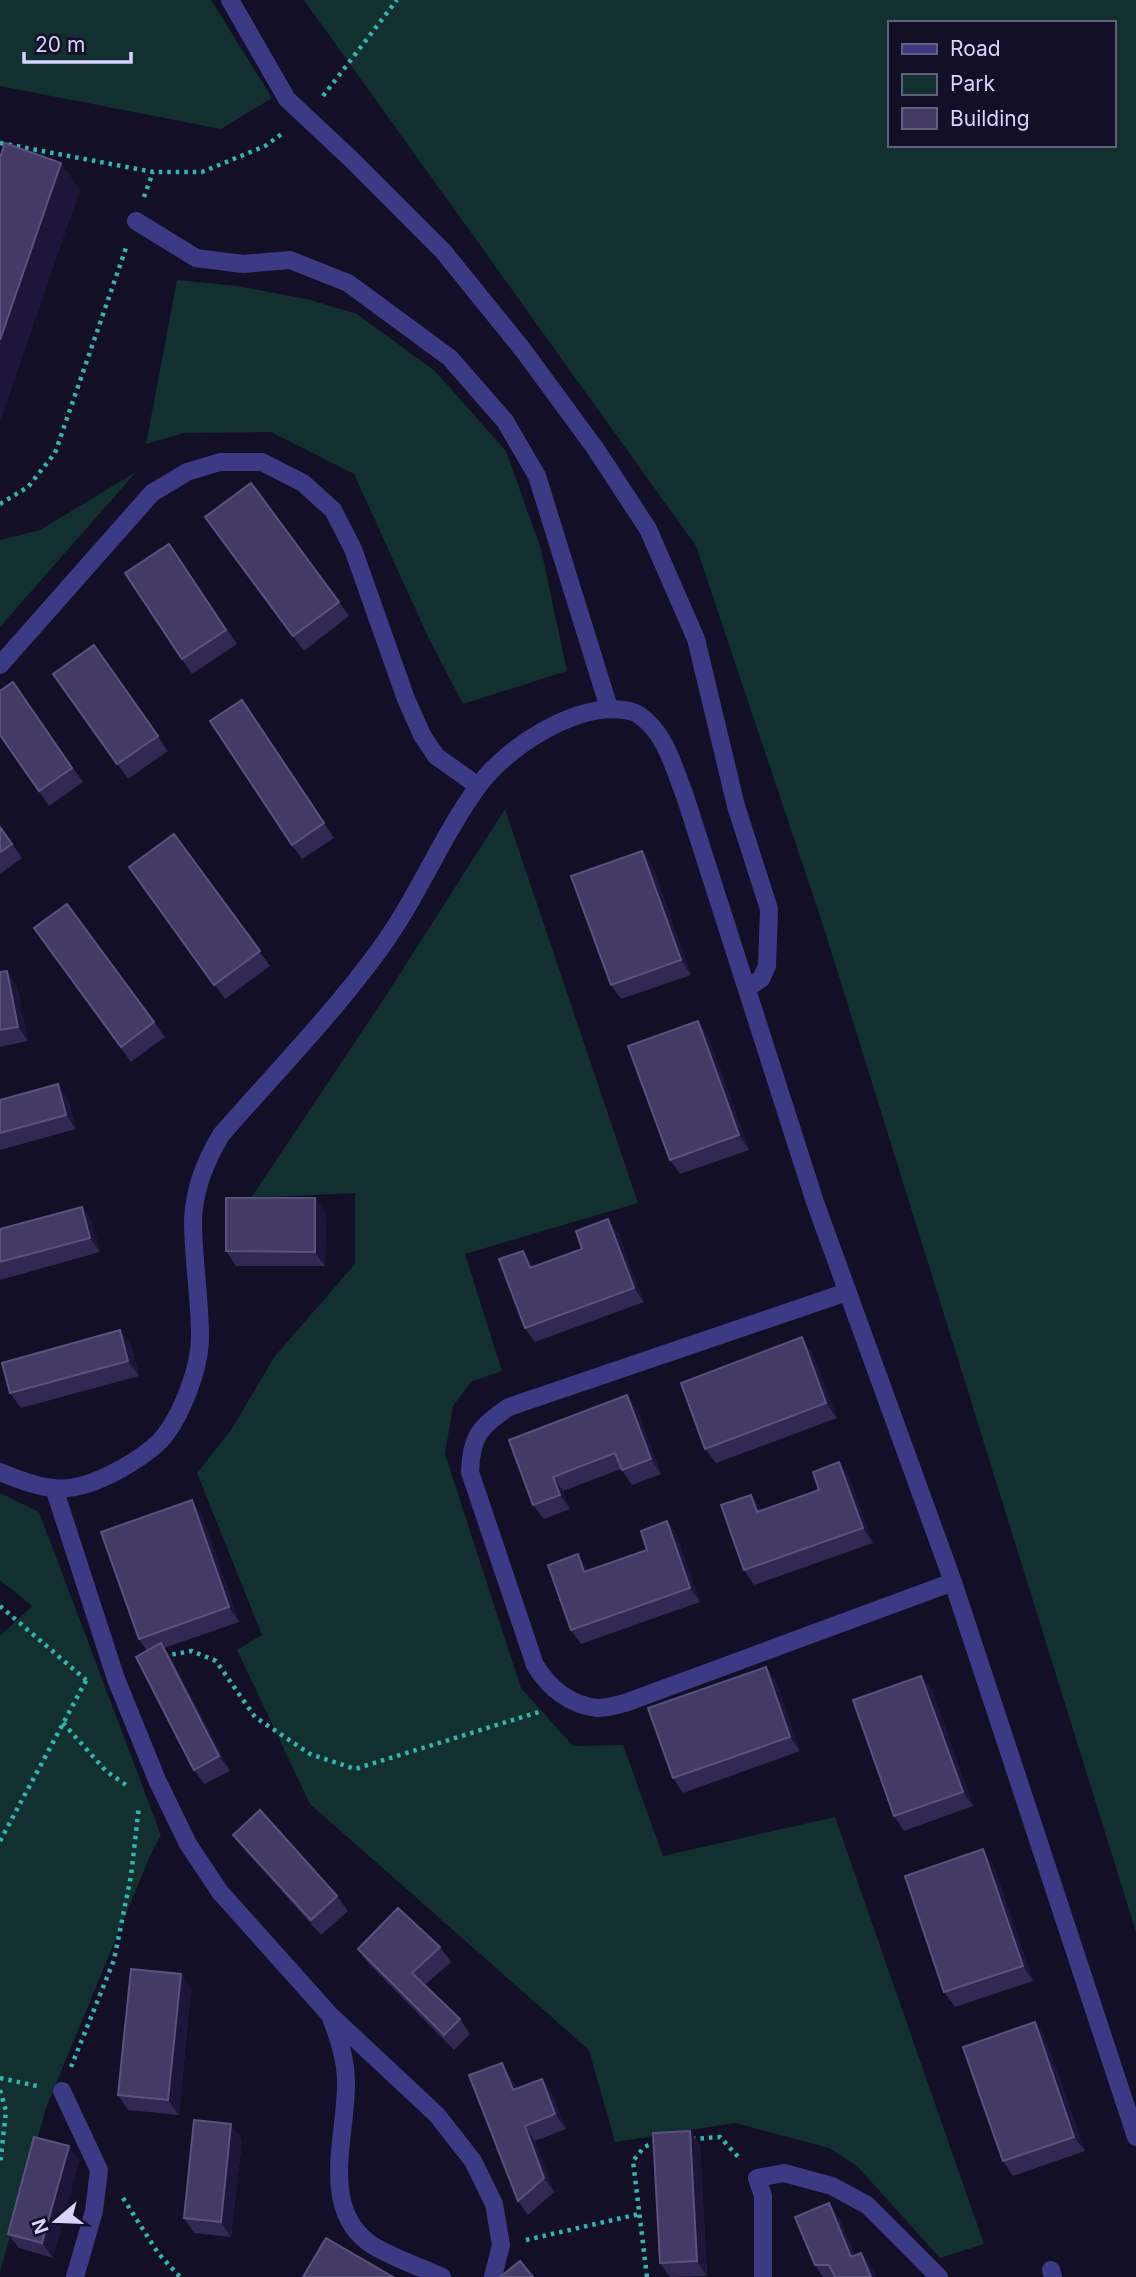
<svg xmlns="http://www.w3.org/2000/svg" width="1136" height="2277" viewBox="0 0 1136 2277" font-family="Inter,sans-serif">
<rect width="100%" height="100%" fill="#130f26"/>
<path fill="#12302f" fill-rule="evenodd" d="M0,0H211L272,98L221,129L0,86Z
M304,0H1136V1932L823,925L696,546ZM889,23H1113V145H889Z
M177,280L237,286L307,299L357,314L435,371L506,451L541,549L567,671L463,704L429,639L354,474L271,432L184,433L146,444Z
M136,472L0,627V540L40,530Z
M505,809L638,1203L465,1254L502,1371L471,1382L453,1406L445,1454L521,1688L573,1746L623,1745L663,1856L835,1817L984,2244L940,2258L857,2166L829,2148L735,2123L615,2142L589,2050L310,1804L237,1650L262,1635L197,1473L231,1430L275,1356L355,1264V1193L251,1198L389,991Z
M0,1493L39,1512L161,1835L150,1856L46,2108L0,2272V1636L32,1606L0,1580Z"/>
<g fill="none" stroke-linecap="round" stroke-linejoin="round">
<path stroke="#2fb8b0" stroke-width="4.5" stroke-dasharray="3.5 5" stroke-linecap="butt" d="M323,96L397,0
M0,143L153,172H202L265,146L283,133
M144,197L153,172
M0,504L28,487L55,453L127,245
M0,1606L86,1680
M164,1656L192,1651L216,1661L255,1717L310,1754L355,1769L542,1711
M63,1723L106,1771L129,1787
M0,1841L88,1677
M71,2067L114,1960L131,1876L139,1806
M0,2078L37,2086
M0,2090L6,2111L0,2165
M692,2139L720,2137L740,2159
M123,2198L158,2253L180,2277
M526,2240L639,2214
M647,2277L633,2161L644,2147L659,2141"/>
<path stroke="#3d3a85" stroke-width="18" d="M230,0L287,99L352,160L443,251L523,350L595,448L648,529L696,639L736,806L769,909L767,966L761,979L747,988
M136,221L196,258L243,264L290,260L348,283L450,358L505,421L537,476L609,708
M1051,2270L1053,2277"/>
<path stroke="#3d3a85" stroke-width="18" d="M0,665L152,493L187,472L220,462H262L303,483L333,510L353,549L406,699L422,735L436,756L478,786
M847,1292L509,1407C480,1426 471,1437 470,1472L535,1665C549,1688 570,1705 597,1708C606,1708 616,1705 625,1703L953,1582
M0,1472C52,1493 70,1496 121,1469C135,1461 149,1452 160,1441C181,1418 200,1368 200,1337C200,1298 193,1259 193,1220C194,1189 206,1160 221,1135C274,1074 332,1015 380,949C418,897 441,837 479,785C507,747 575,703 624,710C629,711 634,711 639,715C665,732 674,768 685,796L815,1202L953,1582L1136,2137
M54,1488L116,1679L157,1780L188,1844L220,1892L330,2015
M62,2091L99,2170L94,2211L75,2277
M442,2277C421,2267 387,2256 369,2243C319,2206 347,2134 346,2082C346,2059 338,2036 330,2015L437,2115L473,2161L494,2204L501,2245L493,2277
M763,2277V2196L757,2178L784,2173L832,2186L867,2205L939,2277"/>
</g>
<path fill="#312854" d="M215,531L339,602L349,616L304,651Z
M179,558L237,644L192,674L125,573Z
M94,645L168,751L128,779L53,674Z
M13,682L83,782L49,806L0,735Z
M242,700L334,838L302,859L292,845Z
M0,826L22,858L0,874Z
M174,834L270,966L225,999L129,867Z
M642,851L652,865L691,975L621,999L611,985Z
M44,943L154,1022L165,1037L131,1062Z
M0,972L17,986L28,1041L0,1047Z
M708,1036L749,1150L680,1174L670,1160Z
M68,1099L76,1129L0,1150V1100Z
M82,1207L92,1222L100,1252L0,1280V1229Z
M326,1213L325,1266H236L226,1251Z
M618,1233L644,1302L535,1342L525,1328L523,1251L534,1267L582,1249Z
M120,1330L131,1345L139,1376L21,1408L10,1393Z
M812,1352L837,1418L716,1463L705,1449Z
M637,1409L661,1474L632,1485L621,1469L563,1491L570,1509L544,1519L533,1505L509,1440Z
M849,1477L873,1543L754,1585L744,1570L761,1509V1511L819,1490Z
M202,1515L239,1622L164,1648L171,1658L230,1771L204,1784L194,1770L147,1651L139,1639Z
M667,1521L677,1536L700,1602L581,1644L571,1630L578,1554L588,1570L647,1550Z
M766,1667L776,1682L800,1751L683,1793L673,1778Z
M921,1676L932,1690L973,1806L904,1831L894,1816Z
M233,1835L337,1896L348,1911L321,1935L244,1849Z
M993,1864L1033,1981L955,2007L944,1992Z
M440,1947L451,1962L425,1985L460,2019L470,2034L454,2050L368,1963L358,1949Z
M191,1988L179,2115L128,2110L118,2095Z
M1035,2022L1045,2037L1085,2151L1013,2176L1003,2161Z
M512,2078L517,2089L542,2079L552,2094L566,2129L535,2141L554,2192L528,2215L518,2201Z
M690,2131L700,2145L707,2276L670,2277L660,2263Z
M242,2139L231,2237L194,2233L184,2218Z
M79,2160L53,2258L19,2248L8,2234Z
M839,2218L855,2256L861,2253L872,2268L876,2277H823L815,2265Z"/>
<path fill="#1d163a" d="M61,163L80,190L0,422V340Z
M642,851L652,865L691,975L681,960Z
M7,971L17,986L28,1041L18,1027Z
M698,1021L708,1036L749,1150L739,1135Z
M58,1084L68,1099L76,1129L66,1115Z
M315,1198L326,1213L325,1266L315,1252Z
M82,1207L92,1222L100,1252L90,1238Z
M608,1219L618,1233L644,1302L634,1288Z
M523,1251L533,1265L540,1283L530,1268Z
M120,1330L131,1345L139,1376L128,1361Z
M802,1337L812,1352L837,1418L826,1403Z
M627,1395L637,1409L661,1474L651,1459Z
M839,1462L849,1477L873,1543L863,1528Z
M553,1477L563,1491L570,1509L560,1495Z
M751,1495L761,1509L767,1527L757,1512Z
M192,1500L202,1515L239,1622L229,1607Z
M667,1521L677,1536L700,1602L690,1588Z
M578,1554L588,1569L595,1586L584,1572Z
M161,1643L171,1658L230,1771L219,1756Z
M766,1667L776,1682L800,1751L790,1737Z
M921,1676L932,1690L973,1806L963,1792Z
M983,1849L993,1864L1033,1981L1023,1966Z
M181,1974L191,1988L179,2115L168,2100Z
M1035,2022L1045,2037L1085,2151L1074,2137Z
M502,2063L512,2078L523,2105L513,2090Z
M542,2079L552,2094L566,2129L555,2114Z
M231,2124L242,2139L231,2237L221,2222Z
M525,2126L535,2141L554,2192L544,2178Z
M690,2131L700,2145L707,2276L697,2261Z
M69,2146L79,2160L53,2258L42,2243Z
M829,2203L839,2218L861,2272L851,2257Z
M861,2253L872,2268L876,2277H871Z"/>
<path fill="#433a66" stroke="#5a527e" stroke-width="2" d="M5,143L61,163L0,340V158Z
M251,483L339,602L293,636L205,517Z
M169,544L226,630L182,659L125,573Z
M94,645L158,736L117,764L53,674Z
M13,682L72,768L39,791L0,735V691Z
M242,700L324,823L292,845L210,721Z
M0,827L12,844L0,852Z
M174,834L260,951L214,985L129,867Z
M642,851L681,960L611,985L571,876Z
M67,904L154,1022L121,1047L34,928Z
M7,971L18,1027L0,1030V972Z
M698,1021L739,1135L670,1160L628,1046Z
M58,1084L66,1115L0,1133V1100Z
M226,1198H315V1252L226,1251Z
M82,1207L90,1238L0,1262V1229Z
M608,1219L634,1288L525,1328L499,1259L523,1251L530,1268L582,1249L576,1231Z
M120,1330L128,1361L10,1393L2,1363Z
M802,1337L826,1403L705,1449L681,1383Z
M627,1395L651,1459L622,1470L615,1453L553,1477L560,1495L533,1505L509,1440Z
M839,1462L863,1528L744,1570L721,1505L751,1495L757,1512L819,1490L813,1472Z
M192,1500L229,1607L139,1639L101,1532Z
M667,1521L690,1588L571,1630L548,1565L578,1554L584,1572L647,1550L641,1531Z
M161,1643L219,1756L194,1770L136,1657Z
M766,1667L790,1737L673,1778L648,1708Z
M921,1676L963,1792L894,1816L853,1700Z
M260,1810L337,1896L311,1920L233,1835Z
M983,1849L1023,1966L944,1992L905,1876Z
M398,1908L440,1947L412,1973L460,2019L444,2035L358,1949Z
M131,1969L181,1974L168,2100L118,2095Z
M1035,2022L1074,2137L1003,2161L963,2047Z
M502,2063L513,2090L542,2079L555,2114L525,2126L544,2178L518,2201L469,2075Z
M194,2120L231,2124L221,2222L184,2218Z
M690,2131L697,2261L660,2263L653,2133Z
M34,2137L69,2146L42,2243L8,2234Z
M829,2203L851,2257L861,2253L871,2277H835L829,2265H815L795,2217Z
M326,2238L393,2277H303Z
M520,2261L533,2277H500Z"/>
<rect x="888" y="21" width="228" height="126" fill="#130f26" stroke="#625e7d" stroke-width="2"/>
<rect x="902" y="44" width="35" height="10" fill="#3d3a85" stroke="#625e7d" stroke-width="2"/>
<text x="950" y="56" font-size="21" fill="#d9d4ff">Road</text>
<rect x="902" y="74" width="35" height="21" fill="#12302f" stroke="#625e7d" stroke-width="2"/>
<text x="950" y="91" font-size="21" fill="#d9d4ff">Park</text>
<rect x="902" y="108" width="35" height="21" fill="#433a66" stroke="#625e7d" stroke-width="2"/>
<text x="950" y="126" font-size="21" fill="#d9d4ff">Building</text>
<g transform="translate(56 2221) rotate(251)" stroke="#130f26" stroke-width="5" paint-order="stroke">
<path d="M0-5L12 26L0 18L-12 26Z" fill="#d9d4ff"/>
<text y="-10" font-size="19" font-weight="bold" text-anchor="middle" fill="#d9d4ff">N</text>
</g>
<path d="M24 52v10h107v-10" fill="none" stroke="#d9d4ff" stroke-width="3.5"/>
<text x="35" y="52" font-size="21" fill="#d9d4ff" stroke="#130f26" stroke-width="5" paint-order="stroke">20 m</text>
</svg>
